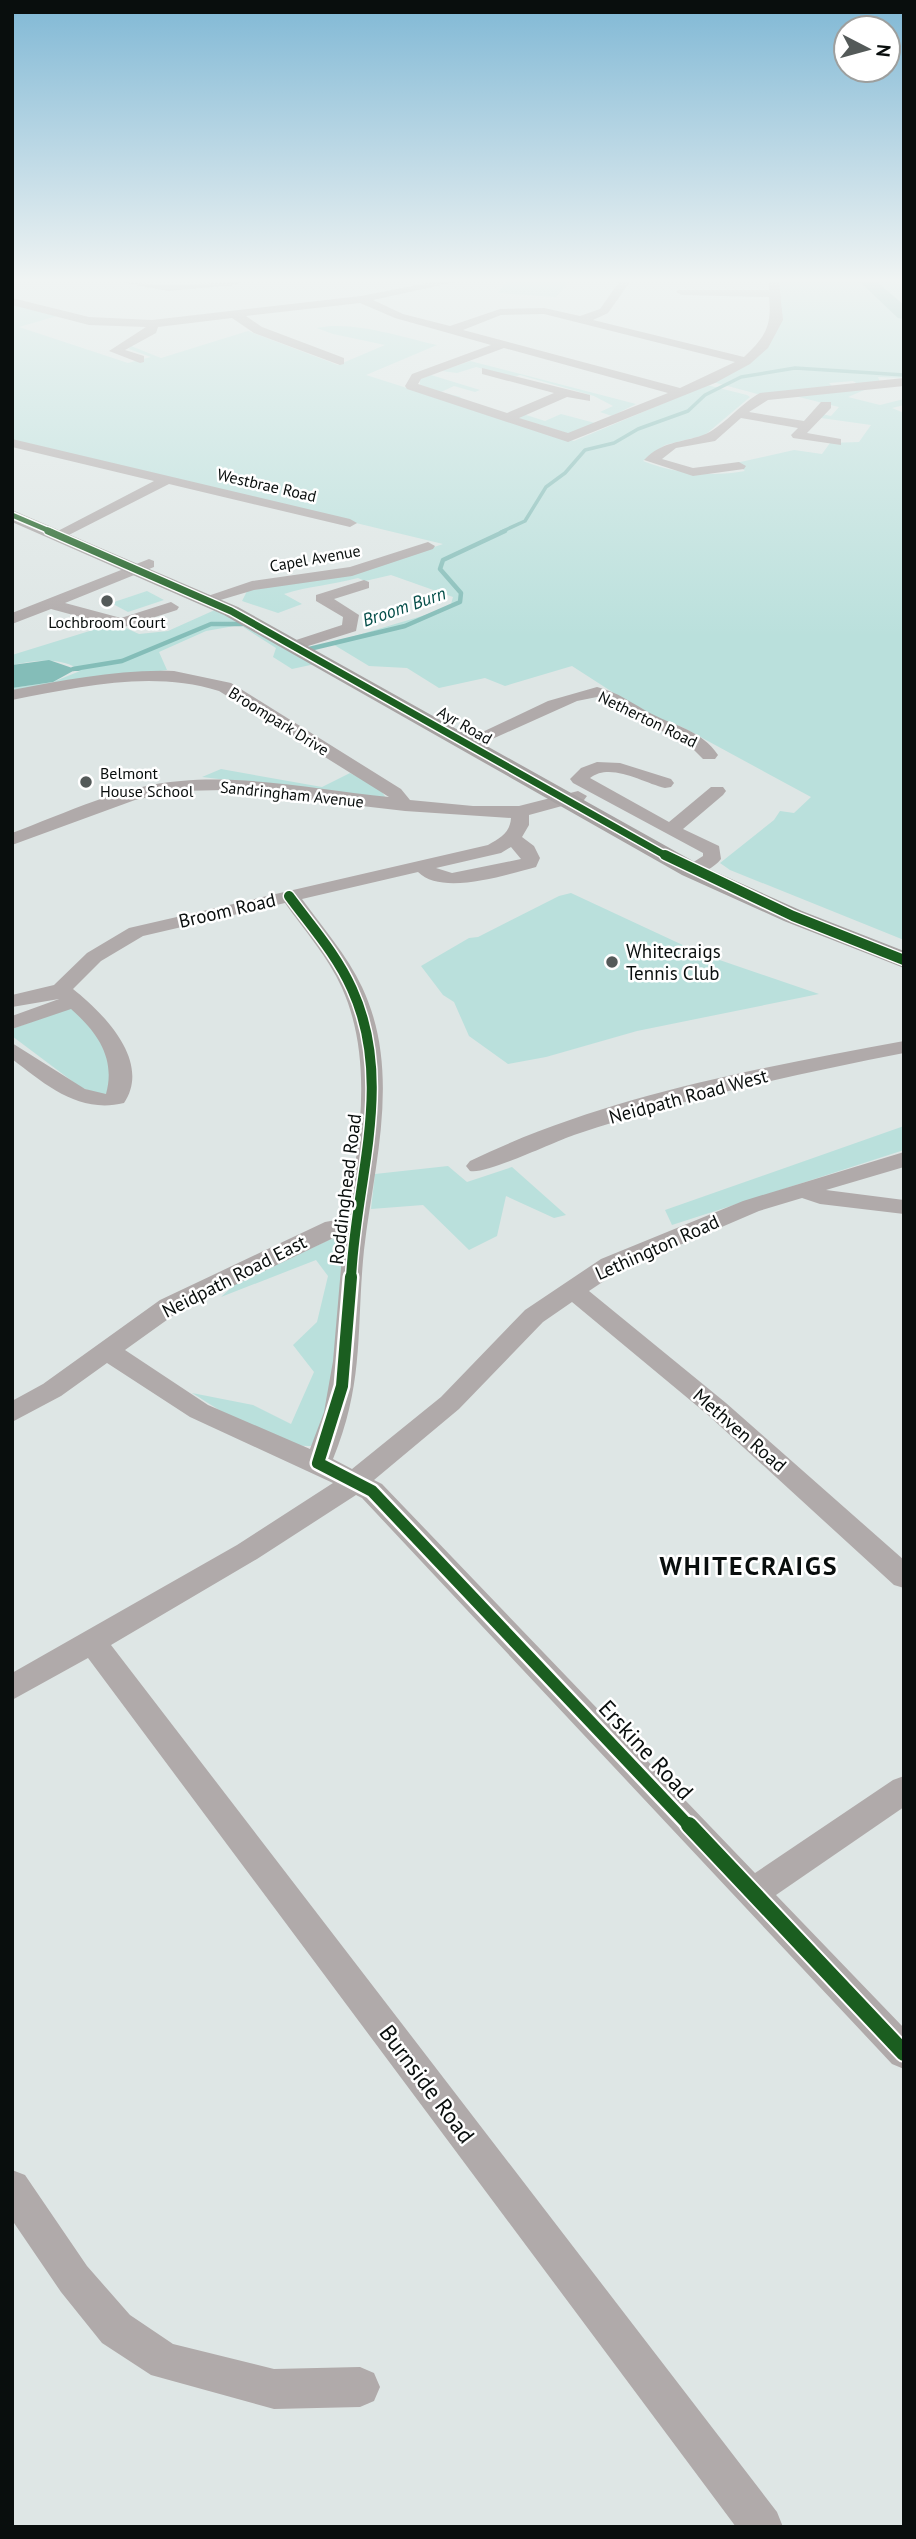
<svg xmlns="http://www.w3.org/2000/svg" width="916" height="2539" viewBox="0 0 916 2539" font-family="'PT Sans',sans-serif">
<rect width="100%" height="100%" fill="#dee6e5"/>
<path fill="#bae0dc" d="M506,282H569L556,297L498,293Z
M775,282H888L904,285V378L878,377L881,385L861,386L853,381L829,383L835,389L765,396L709,381L764,345L777,320Z
M12,304L57,316L19,327L128,363L151,357L129,349L131,346L161,358L248,331L338,365L385,345L333,334L317,328C351,320 402,337 437,345L366,375L574,441L707,385L747,395L750,397L705,435L665,445L643,461C675,474 713,477 745,471L736,463L794,450L822,454L830,443L859,442L871,425L821,418L822,414L831,416L839,407L795,396L869,388L848,397L880,405L904,399V405L892,408L904,413V940L730,870L720,863L774,820L780,811L794,813L811,797L682,727L648,715L572,666L505,686L485,678L439,688L407,668L369,666L331,643L439,611L451,604L453,597L391,575L365,581L358,578C332,585 309,586 284,594L302,604L278,613L242,601L247,591L373,568L443,544L12,440Z
M470,361L636,404L612,416L600,412L613,406L594,396L520,375L514,377L476,367L457,373L442,371Z
M431,375L480,390L475,392L454,386L441,392L461,397L458,400L420,386V379Z
M523,414L545,421L561,414L595,423L570,434L514,417Z
M147,591L164,600L128,612L111,603Z
M217,609L315,664L292,669L273,657L276,648L240,625L206,631L159,652L167,670L12,692V688L53,682L80,671C63,656 33,661 12,665V655L96,629L121,626L139,634L168,631Z
M221,769L322,787L350,773L379,788L387,799L202,777Z
M571,893L702,954L819,994L637,1031L546,1057L508,1064L469,1036L454,1002L443,995L421,966L469,938L478,937L559,896Z
M70,1008H76L112,1054L115,1084L105,1097L80,1087L12,1036V1029Z
M904,1126V1150L672,1225L665,1210Z
M448,1166L467,1182L512,1167L566,1215L554,1218L506,1196L497,1236L469,1250L423,1205L371,1209L375,1174Z
M333,1238L341,1243L342,1327L320,1434L311,1446C269,1447 227,1414 192,1393L253,1405L291,1424L314,1372L293,1345L317,1322L328,1276L316,1260L221,1297L234,1285Z"/>
<path fill="#84bdb8" d="M49,660L81,671H73L53,682L12,688V665Z"/>
<g fill="none" stroke-linecap="round" stroke-linejoin="round">
<path stroke="#84bdb8" stroke-width="3.5" d="M501,532L525,521L546,487L565,473L585,450L614,443L638,429L688,411L705,395L741,377L795,368L904,375"/>
<path stroke="#84bdb8" stroke-width="4.5" d="M305,650L405,626L460,602L461,593L440,569L443,560L505,531
M73,669L122,661L211,624H242"/>
<path fill="#84bdb8" fill-rule="evenodd" d="M860,282H877L904,305V319L898,318Z"/>
<path fill="#b0aaaa" fill-rule="evenodd" d="M120,282L168,285L242,282L236,285L168,291Z
M432,282H455L373,300L403,314L450,326L500,309L544,308L580,316L600,309L619,282H630L608,313L593,320L744,357C765,337 772,327 769,297L682,295L676,292L678,290H769V282H779L783,320L768,348L750,364L715,383L568,442L407,389L405,386L412,374L491,345L395,318L360,303L246,316L262,327L344,358V364L340,365L254,333L232,318L158,327L156,333L125,350L144,356V362L140,363L109,351L146,327L89,325L12,305V298L89,317L152,320L361,296ZM544,314L735,362L680,388L463,330L501,315ZM504,348L668,393L568,433L519,418L567,397L590,401V395L482,368V374L554,393L507,413L418,384L421,379Z
M904,378V386L768,400L749,412L804,421L821,402H831V408L807,433L841,439V445L793,438L791,435L798,428L741,418L715,441L676,448L662,459L693,468L739,462L746,466L744,469L693,476L644,460C662,441 681,443 703,435C721,429 741,403 760,393Z
M12,439L350,519L357,523L350,527L169,484L59,540L52,536L54,533L154,481L12,447Z
M428,542L435,546L433,549L352,576L254,590L207,604L199,599L252,581L350,567Z
M149,559L154,561V567L65,603L121,618L171,602L179,607L177,610L121,628L51,609L12,624V613Z
M364,580L369,582V588L334,599L359,615L356,631L302,648H290V642L342,625L343,617L316,601V595Z
M174,671L231,683L401,789L410,800L473,806H519L578,791L587,796L584,800L529,815V825L522,837L534,846L540,858L536,867C505,875 442,896 418,872L302,899C323,928 347,955 362,987C402,1072 374,1163 364,1250C356,1328 365,1381 333,1459L352,1469L441,1397L525,1310L601,1259L743,1201L904,1152V1167L826,1190L904,1200V1214L820,1204L802,1198L759,1211L619,1271L589,1291L726,1403L904,1560V1588L894,1585L708,1415L572,1302L543,1322L459,1409L374,1480L382,1484L755,1873L893,1780L904,1776V1807L776,1895L904,2028V2069L892,2064L362,1498L356,1495L257,1559L111,1645L777,2512L783,2527H736L88,1658L12,1700V1673L237,1545L333,1483L190,1417L107,1363L61,1396L12,1422V1401L43,1384L160,1300L325,1222L347,1218C359,1143 374,1060 342,988C328,957 305,931 285,903L143,936L101,961L73,989C103,1013 152,1061 124,1103C79,1114 46,1085 12,1059V1043L85,1089L106,1094C116,1058 97,1032 71,1009L12,1029V1016L59,999L12,1007V995L54,985L87,953L129,928L488,845C500,838 510,833 511,818L405,811L225,790L179,791L135,800L12,845V833C66,813 123,785 181,781C249,775 321,790 389,797L219,691C150,670 81,687 12,700V690C66,680 119,669 174,671ZM511,847L521,859L452,873L436,868L501,853ZM344,1233L333,1361L324,1412L310,1449L208,1405L125,1350L178,1312Z
M597,687C618,692 633,704 652,714C677,727 701,730 718,755L715,759H703L686,742L642,722L597,697L577,701L472,748L466,749L457,744L548,701Z
M597,762L620,763L671,779L674,783L671,787L665,788C643,783 611,762 590,778L669,822L711,787H723L726,791L723,795L683,829L719,846L721,859C713,869 697,877 684,874L681,870L703,856V853L573,783L570,779L581,768Z
M904,1041V1053C792,1075 682,1099 574,1135C553,1142 486,1175 470,1171L466,1166L470,1161C604,1096 758,1068 904,1041Z
M12,2170L25,2175L87,2266L130,2315L173,2344L274,2369L360,2367L374,2373L380,2387L374,2401L360,2407L274,2409L151,2375L102,2343L61,2292L12,2220Z"/>
<path fill="#a7a2a2" fill-rule="evenodd" d="M12,510L238,607L700,865L802,911L904,951V968L784,921L682,875L224,615L12,522Z"/>
<g stroke="#fff" stroke-width="8">
<path id="cycleway-far4" d="M12,515L52,532"/>
</g>
<g stroke="#fff" stroke-width="10">
<path id="cycleway-far3" d="M48,531L231,611L668,857"/>
</g>
<g stroke="#fff" stroke-width="13">
<path id="cycleway-far2" d="M665,855L793,916L904,960
M289,896C311,926 337,955 352,989C395,1083 355,1182 351,1279"/>
</g>
<g stroke="#fff" stroke-width="17">
<path id="cycleway-far1" d="M351,1277L342,1386L318,1463L372,1491L690,1827"/>
</g>
<g stroke="#fff" stroke-width="20">
<path id="cycleway" d="M689,1825L904,2053"/>
</g>
<use href="#cycleway-far4" stroke="#1b5e20" stroke-width="5"/>
<use href="#cycleway-far3" stroke="#1b5e20" stroke-width="7"/>
<use href="#cycleway-far2" stroke="#1b5e20" stroke-width="10"/>
<use href="#cycleway-far1" stroke="#1b5e20" stroke-width="12"/>
<use href="#cycleway" stroke="#1b5e20" stroke-width="16"/>
</g>
<linearGradient id="sky" x2="0" y2="1"><stop stop-color="#80b8d5"/><stop offset="0.44" stop-color="#f0f4f3"/><stop offset="1" stop-color="#f0f4f3" stop-opacity="0"/></linearGradient>
<rect width="916" height="637" fill="url(#sky)"/>
<g fill="#545a59" stroke="#fff" stroke-width="2.5">
<circle cx="107" cy="601" r="7"/>
<circle cx="86" cy="782" r="7"/>
<circle cx="612" cy="962" r="7"/>
</g>
<g text-anchor="middle" stroke-width="5" stroke-linejoin="round" paint-order="stroke">
<g font-size="16" fill="#090e0d" stroke="#fff">
<text transform="translate(267 485) rotate(13)" y="6">Westbrae Road</text>
<text transform="translate(315 558) rotate(-10)" y="6">Capel Avenue</text>
<text transform="translate(648 719) rotate(26)" y="6">Netherton Road</text>
<text transform="translate(279 721) rotate(32)" y="6">Broompark Drive</text>
<text transform="translate(465 725) rotate(30)" y="6">Ayr Road</text>
<text transform="translate(292 794) rotate(6)" y="6">Sandringham Avenue</text>
</g>
<g font-size="16" fill="#090e0d" stroke="#fff">
<text x="107" y="628">Lochbroom Court</text>
<text x="100" y="779" text-anchor="start">Belmont<tspan x="100" dy="18">House School</tspan></text>
</g>
<g font-size="18" font-style="italic" fill="#054e49" stroke="#fff">
<text transform="translate(404 607) rotate(-19)" y="6">Broom Burn</text>
</g>
<g font-size="19" fill="#090e0d" stroke="#fff">
<text transform="translate(227 910) rotate(-13)" y="7">Broom Road</text>
<text transform="translate(688 1096) rotate(-15)" y="7">Neidpath Road West</text>
<text transform="translate(345 1189) rotate(-83)" y="7">Roddinghead Road</text>
<text transform="translate(657 1247) rotate(-24)" y="7">Lethington Road</text>
<text transform="translate(234 1276) rotate(-27)" y="7">Neidpath Road East</text>
<text transform="translate(740 1430) rotate(41)" y="7">Methven Road</text>
</g>
<g font-size="19" fill="#090e0d" stroke="#fff" text-anchor="start">
<text x="626" y="958">Whitecraigs<tspan x="626" dy="22">Tennis Club</tspan></text>
</g>
<g font-size="23" fill="#090e0d" stroke="#fff">
<text transform="translate(646 1750) rotate(47)" y="8">Erskine Road</text>
<text transform="translate(427 2084) rotate(53)" y="8">Burnside Road</text>
</g>
<g font-size="26" font-weight="bold" letter-spacing="2" fill="#090e0d" stroke="#fff">
<text x="749" y="1575">WHITECRAIGS</text>
</g>
</g>
<rect width="916" height="2539" fill="none" stroke="#090e0d" stroke-width="28"/>
<g transform="translate(867 49) rotate(96)"><circle r="33" fill="#ffffff" stroke="#9d9f9e" stroke-width="2"/>
<path d="M0-5L12 26L0 18L-12 26Z" fill="#545a59"/>
<text y="-10" font-size="19" font-weight="bold" text-anchor="middle" fill="#090e0d">N</text>
</g>
</svg>
